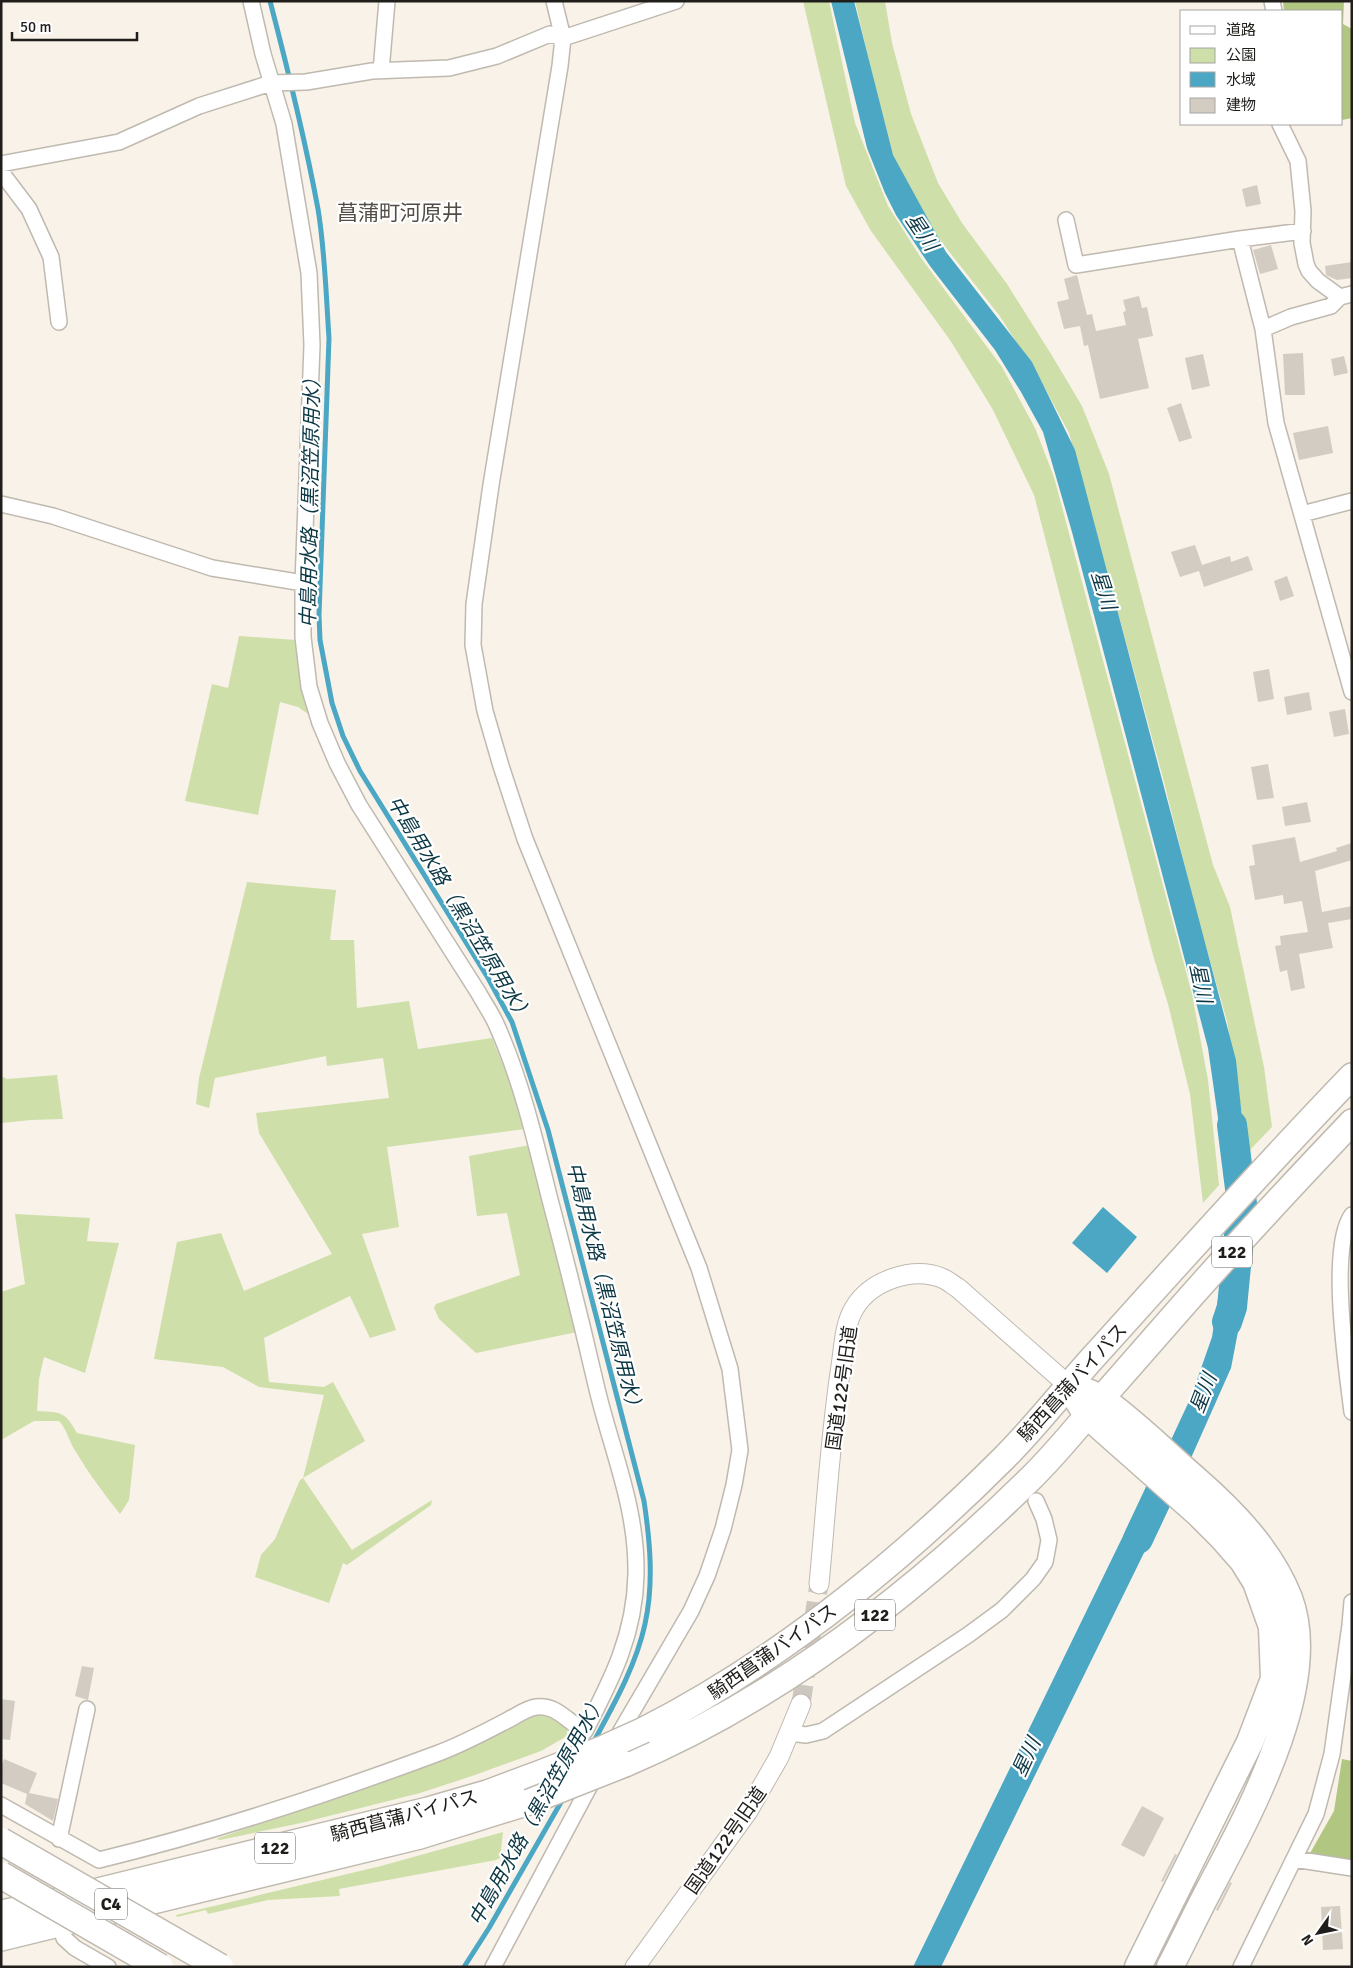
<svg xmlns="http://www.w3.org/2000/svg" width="1353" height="1968" viewBox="0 0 1353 1968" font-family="Signika,'Noto Sans JP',sans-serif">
<rect width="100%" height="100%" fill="#f8f2e8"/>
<path fill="#cedfa9" d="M803,1H829L855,123L888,206L921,258L1002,367L1035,428L1054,477L1192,994L1208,1080L1219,1185L1203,1203L1190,1094L1168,1004L1153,955L1034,495L992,408L950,340L871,231L846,186Z
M855,1H885L892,43L911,114L938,183L962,223L1007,284L1051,354L1082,406L1109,474L1213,865L1230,907L1264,1067L1272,1127L1248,1152L1227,1021L1198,919L1163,778L1069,433L1041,381L999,315L936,235L891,155Z
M239,636L296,640L311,716L298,707L280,702L258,815L185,801L212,684L228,688Z
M247,882L336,890L330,940H354L357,1008L409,1001L418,1049L492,1038L513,1090L525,1129L387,1147L399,1227L362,1234L396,1330L370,1338L350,1296L264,1338L269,1382L324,1387L333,1382L365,1441L303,1478L352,1550L432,1500L431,1505L347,1565L343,1563L329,1603L255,1577L261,1555L275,1539L300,1480L303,1478L324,1395L259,1387L223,1367L154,1359L177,1242L221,1233L244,1291L332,1254L259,1133L256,1113L389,1098L383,1058L327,1066L326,1056L215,1078L209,1108L196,1104L199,1078Z
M57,1075L63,1119L31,1120L1,1123V1076L7,1079Z
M530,1145L577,1332L476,1353L439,1319L434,1308L436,1304L520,1275L507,1213L477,1216L469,1156Z
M15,1214L90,1218L87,1241L119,1243L85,1373L44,1357L39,1379L37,1411C61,1413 64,1410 77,1433L135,1445L129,1500L120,1514C104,1494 89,1474 76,1452C69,1442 67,1429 59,1421H34L1,1440V1292L25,1284Z
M540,1715C552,1716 559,1722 567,1730V1736L541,1751L472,1776L420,1793L301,1823L220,1840L216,1839L456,1755L534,1716Z
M503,1832L500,1858L496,1860L339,1889L340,1896L268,1900L208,1914L206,1910L177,1917L176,1915L381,1866Z"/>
<path fill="#b1c680" d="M1283,1H1344L1343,24L1352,29V118L1342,120V11H1284Z
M1342,1759L1352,1761V1861L1309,1855L1334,1811Z"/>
<path fill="#4ba7c4" d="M831,1H854L893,155L946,252L1032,362L1075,450L1236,1060L1246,1156L1224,1178L1219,1125L1208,1048L1072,532L1043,432L1021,392L995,350L930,266L896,215L885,193L867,148Z
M1103,1207L1137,1237L1107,1273L1072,1243Z
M1251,1264L1231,1368L1191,1458L1171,1440L1191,1397L1212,1337L1218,1299Z
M1144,1493L1165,1510L941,1967H913Z"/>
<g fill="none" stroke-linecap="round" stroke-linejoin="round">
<path stroke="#4ba7c4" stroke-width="5" d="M270,1C288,70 305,139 318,209C325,251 326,295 329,338L319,615L320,640L332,703L343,736L360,771L488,978L512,1022L548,1130L644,1501C650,1541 654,1583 645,1624C636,1666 613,1706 593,1743
M464,1967L489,1928L564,1797"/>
<path stroke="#4ba7c4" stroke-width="30" d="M1227,1322L1232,1307L1242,1204L1232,1125
M1138,1539L1176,1458"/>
</g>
<path fill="#d2ccc3" d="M1257,185L1261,204L1246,207L1242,189Z
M1271,245L1278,269L1260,274L1253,250Z
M1352,262V278L1337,280L1326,275L1325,266Z
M1077,275L1087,315L1092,314L1096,331L1126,325L1123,312L1126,311L1123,300L1139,296L1142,308L1147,307L1153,336L1138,339L1149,388L1100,399L1088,345L1084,346L1080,326L1064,329L1057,302L1069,299L1064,279Z
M1303,353L1305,395H1285L1283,354Z
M1203,354L1210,386L1192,390L1185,358Z
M1344,356L1348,373L1334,376L1331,359Z
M1181,403L1192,438L1179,442L1167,408Z
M1328,426L1333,453L1299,460L1293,433Z
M1195,545L1202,565L1230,556L1231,562L1248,556L1253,570L1204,587L1199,571L1180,577L1171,552Z
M1287,576L1294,596L1280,601L1274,581Z
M1269,669L1274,699L1258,702L1253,672Z
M1309,692L1312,710L1287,715L1284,697Z
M1345,709L1349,734L1334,737L1329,712Z
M1268,764L1274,798L1257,800L1251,767Z
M1307,802L1311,822L1285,826L1282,807Z
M1295,837L1300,862L1337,851L1336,848L1352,843V860L1315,871L1322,912L1352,906V919L1328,923L1333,948L1299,954L1305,988L1291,991L1287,970L1280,972L1275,946L1281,945L1280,936L1308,932L1302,901L1284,904L1283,895L1255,900L1249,866L1255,865L1252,845Z
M82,1666L94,1668L88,1700L75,1696Z
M1,1699L15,1701L10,1740L1,1739Z
M4,1759L37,1773L29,1793L58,1799L53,1821L25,1804L27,1794L1,1783V1767Z
M1142,1806L1164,1818L1144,1857L1121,1845Z
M1175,1854L1177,1855L1163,1882L1161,1881Z
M1230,1882L1232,1883L1218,1911L1216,1910Z
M1340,1906L1343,1949L1323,1950L1321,1907Z"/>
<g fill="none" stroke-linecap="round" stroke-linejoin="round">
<path stroke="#cdc8bf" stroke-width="19" stroke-dasharray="19 9" stroke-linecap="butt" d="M801,1704L819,1584"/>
<g stroke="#bfb9b0" stroke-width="18">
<path id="minor" d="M554,1L563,38L560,66L491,485L474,604L473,645L485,711L501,766L525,839L699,1268L730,1369L740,1450L734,1485L723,1529L707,1576L691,1611L615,1741
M1272,1L1274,11
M381,71L387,1
M1280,124L1298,161L1303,211L1302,243L1306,264L1309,271L1318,281L1340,297L1352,294
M1,164L119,142L199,106L271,83L306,82L372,71L449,68L497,56L550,34L563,38L676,1
M1,172L29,209L51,257L59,322
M1066,220L1076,265L1240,239L1303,231
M1240,239L1263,329L1276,423L1352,692
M1263,329L1291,317L1331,306L1340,297
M1,504L53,516L212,568L303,583
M1302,514L1352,501
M1352,1215C1328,1248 1347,1370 1352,1412
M790,1733L806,1735L823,1731L968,1635L1002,1610L1033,1579L1045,1562L1049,1540L1044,1519L1036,1501
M1,1805L99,1860C214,1832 326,1795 436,1754C461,1745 485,1732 508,1720C516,1716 527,1708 536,1707C557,1704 568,1723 585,1731C612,1679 635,1634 636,1574C637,1507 612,1452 597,1389C582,1324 566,1260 549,1196C535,1139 521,1080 497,1026C492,1014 484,1003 478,992L359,805L337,763L320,723L309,687L303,637V583L312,345L309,273L284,124L263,54L251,1
M59,1839L87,1709
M1294,1859L1352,1868
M60,1924L64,1938L75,1948L108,1967
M493,1967L595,1776
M1241,1967L1316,1814L1332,1754L1350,1625L1352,1602"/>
</g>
<g stroke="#bfb9b0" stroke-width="21">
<path id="tertiary" d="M819,1584C826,1512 830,1438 841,1366C844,1347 844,1324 855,1307C871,1281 912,1266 942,1278C947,1280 953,1285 958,1288L1068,1385
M635,1967L748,1811L779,1757L801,1704"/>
</g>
<g stroke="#bfb9b0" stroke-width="28">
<path id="trunk" d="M644,1730C779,1661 897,1565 1004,1458C1037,1425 1066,1387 1098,1352C1182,1259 1265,1166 1352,1076
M625,1764C777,1700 912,1595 1029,1480C1055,1455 1078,1426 1101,1399C1127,1369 1153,1340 1179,1310C1235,1246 1293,1184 1352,1122
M1,1913L45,1904L428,1810L487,1793L546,1771
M1,1938L420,1836L529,1802"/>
</g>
<g stroke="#bfb9b0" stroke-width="29">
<path id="motorway" d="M1068,1385C1079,1389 1093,1393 1103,1400C1135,1423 1164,1452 1194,1478C1233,1512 1270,1550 1289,1598C1321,1683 1250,1812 1211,1886C1197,1912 1184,1940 1170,1967
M1068,1385L1087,1415L1199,1514L1221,1536L1243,1561L1256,1582L1272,1627L1274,1679L1250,1742L1138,1967"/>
</g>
<use href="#minor" stroke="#fff" stroke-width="15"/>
<use href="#tertiary" stroke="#fff" stroke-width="19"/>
<use href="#trunk" stroke="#fff" stroke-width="25"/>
<use href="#motorway" stroke="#fff" stroke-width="26"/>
<g stroke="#bfb9b0" stroke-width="28" stroke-linecap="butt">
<path id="trunk-bridge" d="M546,1771L602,1749L644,1730
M529,1802L625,1764"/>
</g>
<g stroke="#bfb9b0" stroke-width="29" stroke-linecap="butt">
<path id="motorway-bridge" d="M1,1841L220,1967
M1,1875L160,1967"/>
</g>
<use href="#trunk-bridge" stroke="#fff" stroke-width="25"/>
<use href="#motorway-bridge" stroke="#fff" stroke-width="26"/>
</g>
<g text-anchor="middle" stroke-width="4.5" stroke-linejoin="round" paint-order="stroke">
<g fill="#fff" stroke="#63625f" stroke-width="1">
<rect x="1212" y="1236.5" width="40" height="31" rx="4"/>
<rect x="855" y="1599.5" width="40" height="31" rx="4"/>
<rect x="255" y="1832.5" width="40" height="31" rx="4"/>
<rect x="95" y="1888.5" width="32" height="31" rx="4"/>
</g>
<g font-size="18" font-weight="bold" fill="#201e1a">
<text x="1232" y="1258">122</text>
<text x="875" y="1621">122</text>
<text x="275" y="1854">122</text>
<text x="111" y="1910">C4</text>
</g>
<g font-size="19" fill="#201e1a" stroke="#fff">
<text transform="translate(1072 1382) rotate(-48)" y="7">騎西菖蒲バイパス</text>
<text transform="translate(841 1388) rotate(-82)" y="7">国道122号旧道</text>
<text transform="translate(772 1651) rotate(-35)" y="7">騎西菖蒲バイパス</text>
<text transform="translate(404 1815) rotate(-15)" y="7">騎西菖蒲バイパス</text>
<text transform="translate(725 1840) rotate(-55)" y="7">国道122号旧道</text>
</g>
<g font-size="20" font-style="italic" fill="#0c3744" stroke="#fff">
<text transform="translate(922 232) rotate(56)" y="7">星川</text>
<text transform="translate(310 498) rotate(-89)" y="7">中島用水路（黒沼笠原用水）</text>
<text transform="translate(1104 590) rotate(72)" y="7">星川</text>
<text transform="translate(460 909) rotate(59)" y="7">中島用水路（黒沼笠原用水）</text>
<text transform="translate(1201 983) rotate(78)" y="7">星川</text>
<text transform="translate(605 1289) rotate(76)" y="7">中島用水路（黒沼笠原用水）</text>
<text transform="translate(1203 1393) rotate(-69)" y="7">星川</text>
<text transform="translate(1026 1757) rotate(-65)" y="7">星川</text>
<text transform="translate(537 1810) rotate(-61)" y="7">中島用水路（黒沼笠原用水）</text>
</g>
<g font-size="21" fill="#534d46" stroke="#fff">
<text x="400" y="220">菖蒲町河原井</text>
</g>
</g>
<rect width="1353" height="1968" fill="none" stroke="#201e1a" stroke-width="5"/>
<rect x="1180" y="10" width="162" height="115" fill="#ffffff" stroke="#a6a5a3"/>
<rect x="1190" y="26" width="25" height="8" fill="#ffffff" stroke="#a6a5a3"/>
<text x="1226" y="35" font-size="15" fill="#201e1a">道路</text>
<rect x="1190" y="48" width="25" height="15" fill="#cedfa9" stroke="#a6a5a3"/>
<text x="1226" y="60" font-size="15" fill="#201e1a">公園</text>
<rect x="1190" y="72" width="25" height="15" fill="#4ba7c4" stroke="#a6a5a3"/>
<text x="1226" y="85" font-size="15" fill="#201e1a">水域</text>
<rect x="1190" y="98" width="25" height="15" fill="#d2ccc3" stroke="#a6a5a3"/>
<text x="1226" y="110" font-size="15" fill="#201e1a">建物</text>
<g transform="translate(1318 1933) rotate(237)" stroke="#ffffff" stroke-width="4" paint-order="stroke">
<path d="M0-4L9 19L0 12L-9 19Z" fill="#201e1a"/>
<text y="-8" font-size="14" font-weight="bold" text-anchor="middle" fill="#201e1a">N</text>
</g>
<path d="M12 32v8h125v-8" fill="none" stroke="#201e1a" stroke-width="2.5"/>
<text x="20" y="32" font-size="15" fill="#201e1a" stroke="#ffffff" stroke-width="4" paint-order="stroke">50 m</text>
</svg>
